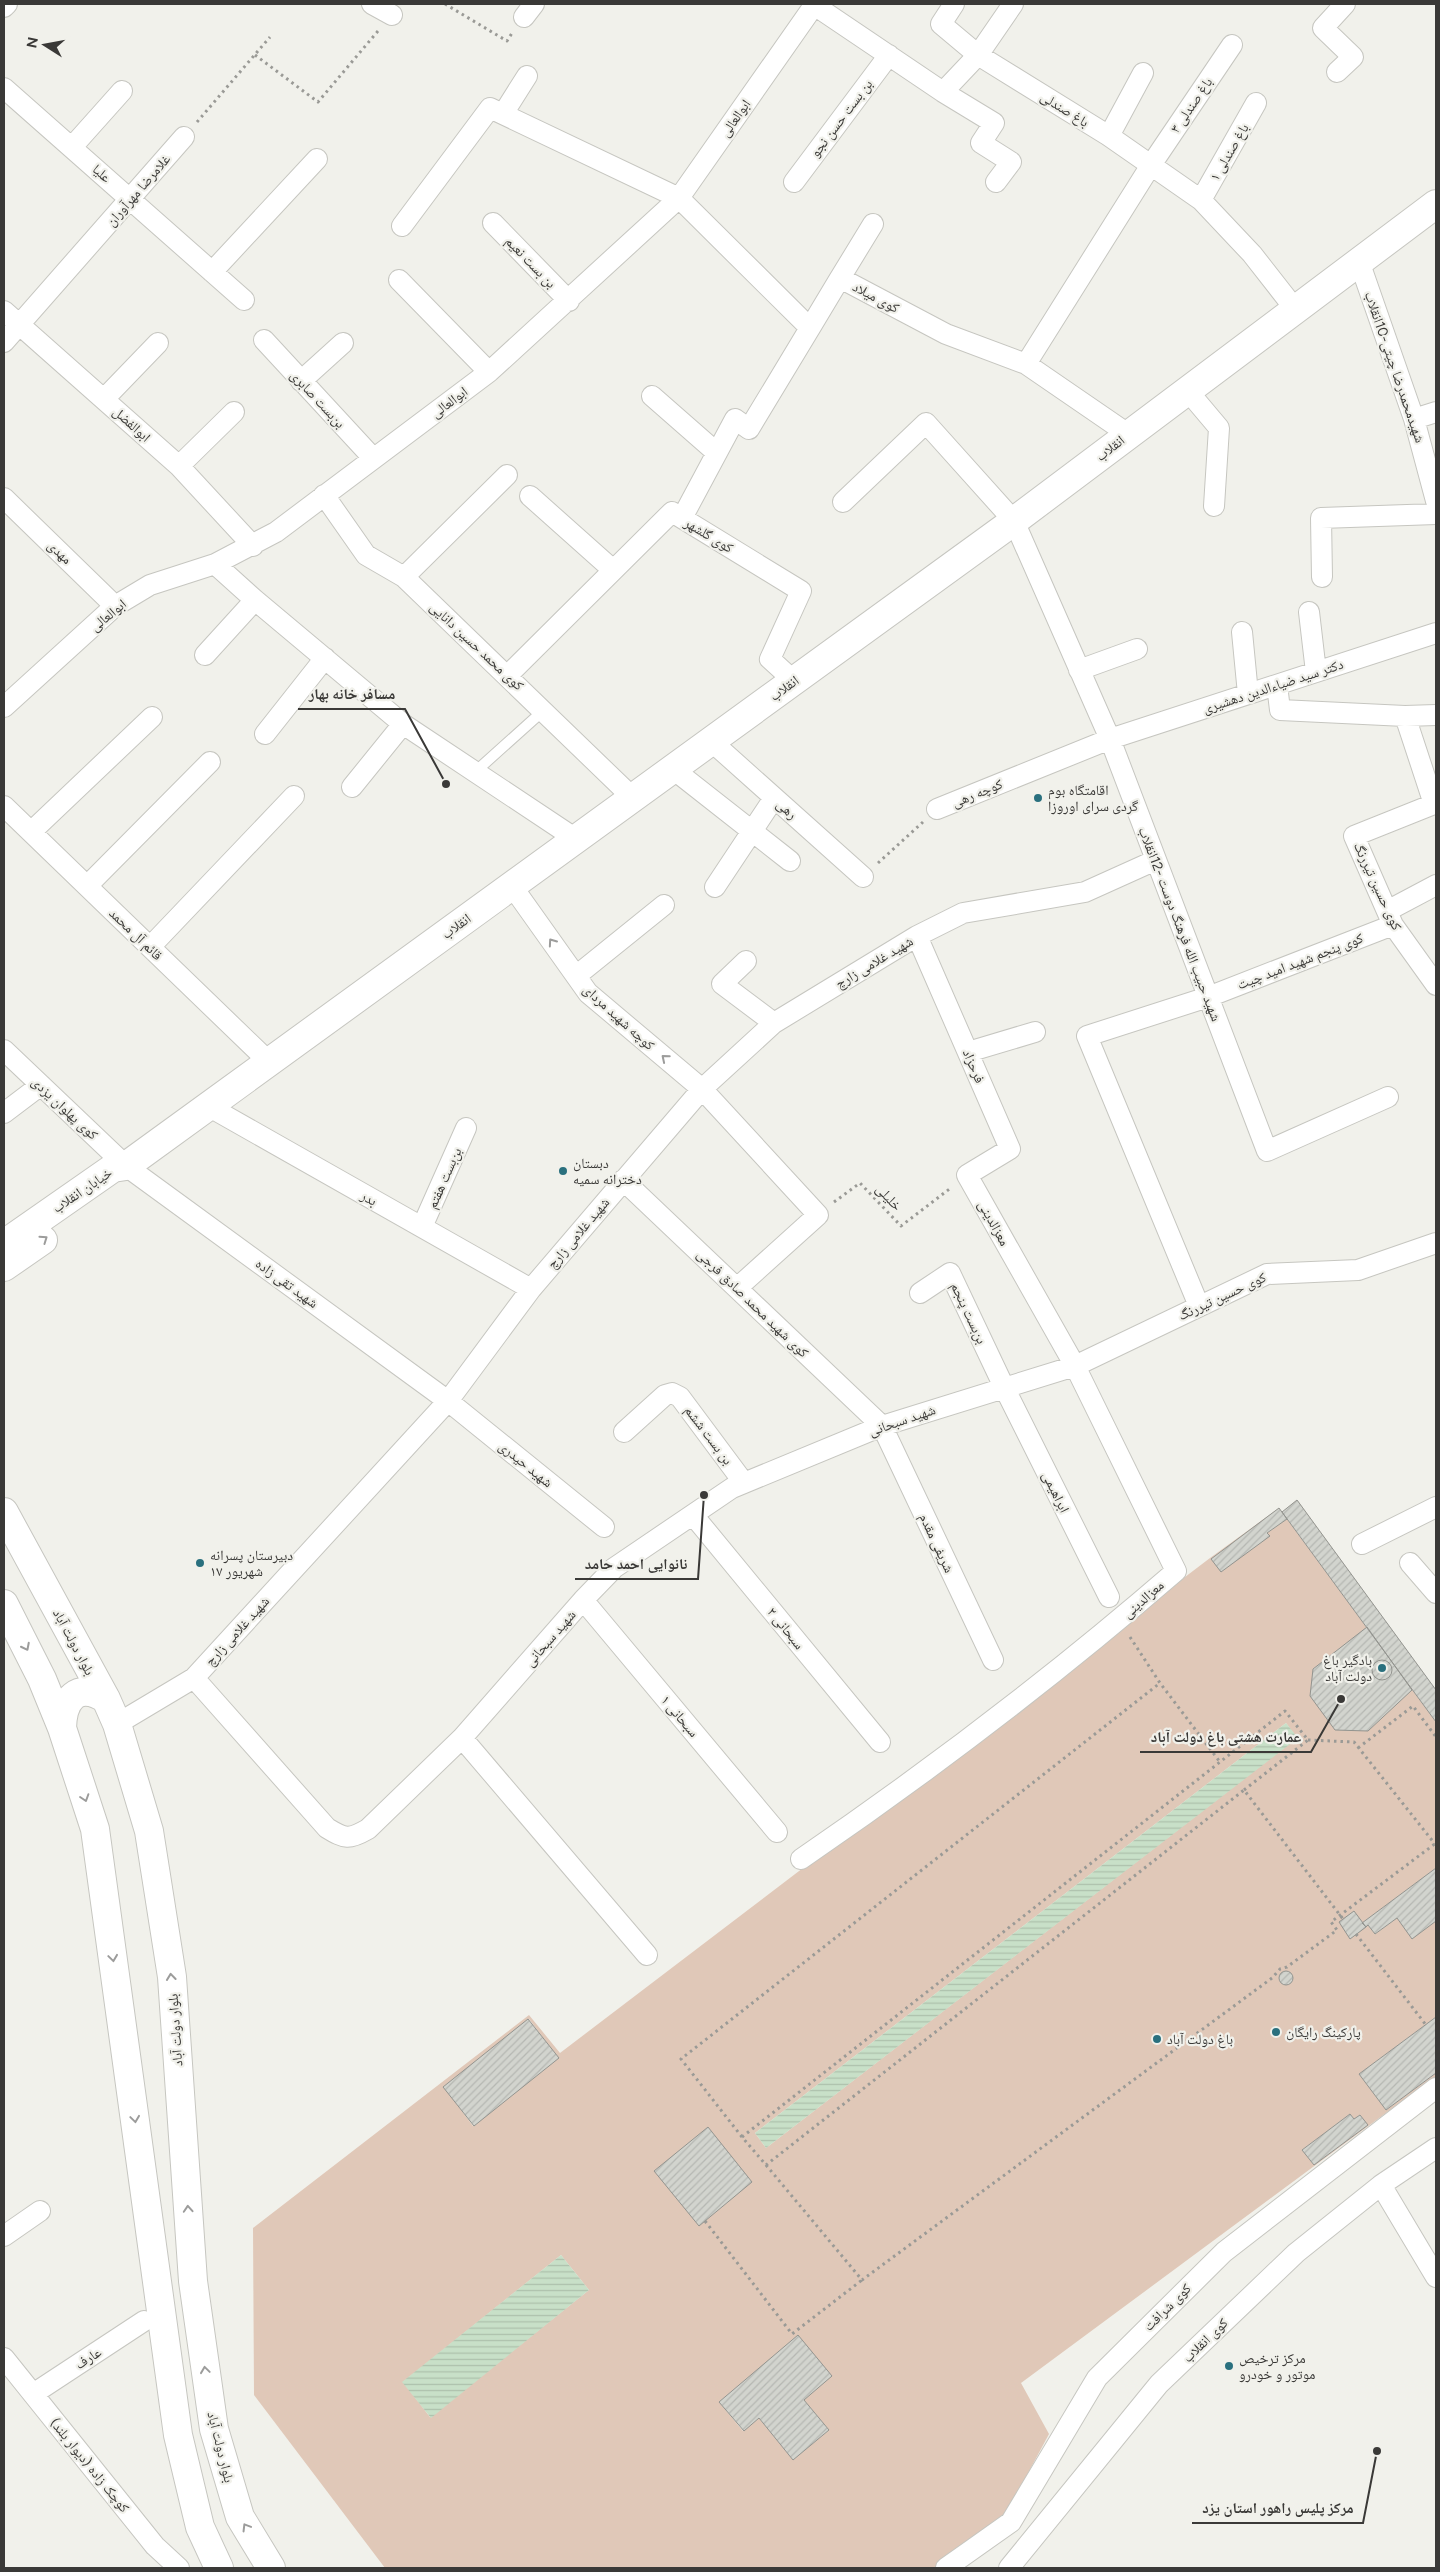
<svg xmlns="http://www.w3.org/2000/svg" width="1440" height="2572" viewBox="0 0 1440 2572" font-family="Figtree,'Noto Naskh Arabic',sans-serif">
<defs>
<pattern id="water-rules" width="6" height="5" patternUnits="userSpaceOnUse" patternTransform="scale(1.25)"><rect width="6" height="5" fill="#c8e0c8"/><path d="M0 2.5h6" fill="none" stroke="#adc1ac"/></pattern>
<pattern id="building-hatch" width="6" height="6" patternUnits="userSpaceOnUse" patternTransform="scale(1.25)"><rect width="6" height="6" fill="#d2d4ce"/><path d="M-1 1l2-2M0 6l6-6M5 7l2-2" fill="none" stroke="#b5b7b2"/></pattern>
</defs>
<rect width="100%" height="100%" fill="#f1f1eb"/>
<path fill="#e0c8b8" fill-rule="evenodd" d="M1297,1500L1436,1690L1298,1501L1282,1512L1279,1509L1212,1559L1215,1564L1269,1536L1267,1533L1287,1519L1436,1722V1868L1362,1923L1365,1927L1368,1925L1375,1934L1397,1918L1412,1938L1436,1921V2017L1359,2074L1386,2110L1436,2073V2076L1021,2383L1049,2434L1005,2516L934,2568H385L254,2395L253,2228L529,2015L560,2053L1210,1558L1279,1508L1282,1512ZM1286,1723L1297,1738L766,2148L755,2133ZM529,2019L558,2058L473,2126L444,2087ZM1350,2114L1354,2119L1360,2115L1367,2125L1314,2165L1302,2150ZM561,2255L589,2290L430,2417L403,2382ZM798,2336L804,2400L829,2430L793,2460L759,2418L743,2431L719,2402Z"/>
<path fill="url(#water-rules)" d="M1286,1723L1298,1738L766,2148L755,2133Z
M561,2255L589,2290L431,2418L402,2382Z"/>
<path fill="url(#building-hatch)" stroke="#93948f" d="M1297,1500L1436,1690V1722L1282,1512Z
M1279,1508L1287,1519L1267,1533L1270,1536L1221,1572L1211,1559Z
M1367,1627L1412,1690L1368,1731L1335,1730L1310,1696L1313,1669Z
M1372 1670a10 10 0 1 1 20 0a10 10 0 1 1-20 0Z
M1436,1868V1921L1412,1939L1397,1918L1375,1934L1368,1925L1366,1927L1362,1923Z
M1354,1911L1366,1927L1350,1939L1339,1922Z
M1279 1978a7 7 0 1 1 14 0a7 7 0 1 1-14 0Z
M1436,2017V2073L1386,2110L1359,2074Z
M528,2019L559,2058L474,2126L443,2087Z
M1350,2114L1354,2119L1360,2115L1368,2125L1314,2165L1302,2150Z
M708,2127L752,2182L699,2226L654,2171Z
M798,2335L832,2376L804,2400L829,2430L793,2460L759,2418L744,2431L719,2402Z"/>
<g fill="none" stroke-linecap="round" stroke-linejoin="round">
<g stroke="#c6c6c0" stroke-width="12">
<path id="service" d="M475,772L544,710"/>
</g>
<g stroke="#c6c6c0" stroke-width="22">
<path id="minor" d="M372,4L392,15
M954,4L941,24L978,55L1013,4
M814,5L943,92L978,55L1109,136L1201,200L1252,254L1295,309
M4,7L7,4
M524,17L534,4
M1337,72L1353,57L1323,28L1345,4
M4,88L244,300
M943,92L994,123L981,143L1011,162L996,182
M503,114L527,76
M1109,136L1143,73
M72,147L122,91
M794,182L889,55
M1201,200L1256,103
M493,223L569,301
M402,226L490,108L679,198L810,328L840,278L946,334L1026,364L1128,434
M1359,261L1414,419L1436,501
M212,272L317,159
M840,278L873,224
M399,280L489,372
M4,311L179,466L253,546
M264,340L373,458
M4,342L184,137
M1026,364L1151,165L1232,45
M301,381L343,343
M1187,390L1219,428L1214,506
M652,396L717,453
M104,399L158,343
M1414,419L1436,412
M179,466L234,412
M324,495L366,555L404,577L633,798
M530,496L613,570
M4,498L115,606
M843,502L926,423L1014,521L1110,739L1267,1151L1388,1097
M682,518L735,419L749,429L810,328
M215,564L255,600L403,724L576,839
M404,577L507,475
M1322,577L1321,518L1436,514
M1309,612L1316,672
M1242,632L1248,694
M205,655L255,600
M1079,670L1137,649
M508,675L672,512L801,591L770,659L794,681
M1277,685L1280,710L1405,716
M4,707L115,606L150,585L215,564L276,532L489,372L679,198L815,4
M1436,715L1405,716L1434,804L1354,836L1393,925L1436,985
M265,734L325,658
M711,741L863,877
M673,769L790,861
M352,787L403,724
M4,806L269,1062
M937,809L1110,739L1436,633
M31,832L152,717
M87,886L210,762
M512,886L588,993L702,1089L818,1215L737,1288
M715,887L774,798
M1387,911L1436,885
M150,947L294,796
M746,961L722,984L774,1023
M576,976L664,905
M4,1050L126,1166L448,1401L604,1527
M968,1052L1035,1032
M208,1106L531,1289
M4,1113L41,1085
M623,1180L882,1426L993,1660
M422,1227L466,1128
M920,1293L950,1273L1004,1387L1109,1597
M1199,1306L1087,1036L1208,997L1393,925
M624,1432L665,1395L672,1393L680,1397L744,1483
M693,1515L880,1742
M1362,1544L1436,1507
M1410,1563L1436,1593
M583,1600L777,1832
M194,1678L448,1401L531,1289L702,1089L774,1023L917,936L963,913L1085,892L1156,860
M117,1724L194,1678L327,1828C345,1839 349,1840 368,1829L462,1738L583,1600L614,1568L732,1488L882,1426L1075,1366L1267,1274L1358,1270L1436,1243
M462,1738L647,1955
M801,1859C931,1770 1057,1674 1176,1571L1075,1366L967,1175L1010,1149L917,936
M1381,2185L1436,2277
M4,2236L40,2211
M4,2358L155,2546L179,2568
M33,2394L144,2321
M946,2568L1011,2522L1097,2378L1224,2252L1436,2088
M1009,2568L1159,2384L1296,2253L1381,2185L1436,2148"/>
</g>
<g stroke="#c6c6c0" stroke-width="30">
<path id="secondary" d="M4,1244L113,1168L126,1166L1014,521L1436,204
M4,1267L43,1240
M4,1512L106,1699L117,1724L149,1831L172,1977L193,2281L214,2429L240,2517L271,2568
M4,1604L42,1679L62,1728L95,1829L178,2435L200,2527L219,2568
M62,1728C63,1699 77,1681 106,1699"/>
</g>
<path stroke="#9a9a96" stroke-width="3" stroke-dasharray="2.5 4" stroke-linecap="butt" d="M445,4L507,41L512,33
M255,55L318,102L378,31
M197,122L270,37
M878,863L923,822
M834,1202L860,1183L901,1226L952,1187
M1130,1637L1160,1683L1220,1762
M1308,1740L1354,1742L1435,1844
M1358,1748L1413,1706L1436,1737
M1244,1790L1308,1740L1285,1711L742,2137L766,2165L1244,1790L1343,1919
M1356,1934L1426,2025
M742,2137L681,2059L1160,1683
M766,2165L862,2280L1272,1978L1280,1969L1287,1967L1337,1930L1331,1922L1436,1843
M705,2221L792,2334L862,2280"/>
<use href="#service" stroke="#fff" stroke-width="10"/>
<use href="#minor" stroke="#fff" stroke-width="20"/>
<use href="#secondary" stroke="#fff" stroke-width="28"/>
</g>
<defs><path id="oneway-chevron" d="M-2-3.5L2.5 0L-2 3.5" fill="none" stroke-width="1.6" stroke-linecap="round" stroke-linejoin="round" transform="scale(1.25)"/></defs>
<g stroke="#9c9c9b">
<use href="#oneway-chevron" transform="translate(552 942) rotate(-125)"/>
<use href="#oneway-chevron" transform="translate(665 1058) rotate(-140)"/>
<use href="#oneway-chevron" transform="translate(44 1239) rotate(-35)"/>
<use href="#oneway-chevron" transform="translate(26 1647) rotate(63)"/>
<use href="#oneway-chevron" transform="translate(85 1798) rotate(72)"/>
<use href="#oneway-chevron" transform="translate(113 1958) rotate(82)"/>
<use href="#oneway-chevron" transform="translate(171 1977) rotate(-96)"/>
<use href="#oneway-chevron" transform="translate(135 2119) rotate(82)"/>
<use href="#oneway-chevron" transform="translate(188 2209) rotate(-94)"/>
<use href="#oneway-chevron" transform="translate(205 2370) rotate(-98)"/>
<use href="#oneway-chevron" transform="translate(246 2527) rotate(-121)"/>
</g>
<g fill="#2a707e" stroke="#f1f1eb" stroke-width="2">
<circle cx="1038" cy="798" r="5"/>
<circle cx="563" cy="1171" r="5"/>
<circle cx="200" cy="1563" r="5"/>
<circle cx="1382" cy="1668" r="5"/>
<circle cx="1276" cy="2032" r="5"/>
<circle cx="1157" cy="2039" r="5"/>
<circle cx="1229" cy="2366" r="5"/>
</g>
<g text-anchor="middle" stroke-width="4.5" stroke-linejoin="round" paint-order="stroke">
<g font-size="14" fill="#3a3937" stroke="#f1f1eb">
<text transform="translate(1191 105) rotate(-56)" y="5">باغ صندلی ۳</text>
<text transform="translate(1065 109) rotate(32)" y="5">باغ صندلی</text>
<text transform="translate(735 118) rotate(-55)" y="5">ابوالعالی</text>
<text transform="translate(841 118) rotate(-53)" y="5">بن بست حسن نجو</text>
<text transform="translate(1229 152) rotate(-60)" y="5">باغ صندلی ۱</text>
<text transform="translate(102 173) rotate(41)" y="5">علیا</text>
<text transform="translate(138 190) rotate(-49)" y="5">غلامرضا مهرآوران</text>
<text transform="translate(531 262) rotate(46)" y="5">بن بست نعیم</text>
<text transform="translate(876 297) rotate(28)" y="5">کوی میلاد</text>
<text transform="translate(1395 367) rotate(71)" y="5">شهیدمحمدرضا چیتی-10انقلاب</text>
<text transform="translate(318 399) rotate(47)" y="5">بن‌بست صابری</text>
<text transform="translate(449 402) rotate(-37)" y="5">ابوالعالی</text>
<text transform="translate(132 424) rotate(42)" y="5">ابوالفضل</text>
<text transform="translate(1110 448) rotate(-38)" y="5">انقلاب</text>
<text transform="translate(709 535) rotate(31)" y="5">کوی گلشهر</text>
<text transform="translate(60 552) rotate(44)" y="5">مهدی</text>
<text transform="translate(108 615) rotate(-39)" y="5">ابوالعالی</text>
<text transform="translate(477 646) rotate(43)" y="5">کوی محمد حسین دانایی</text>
<text transform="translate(1273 686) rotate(-18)" y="5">دکتر سید ضیاءالدین دهشیری</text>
<text transform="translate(784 688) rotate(-36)" y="5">انقلاب</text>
<text transform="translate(977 793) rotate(-22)" y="5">کوچه رهی</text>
<text transform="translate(787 809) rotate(42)" y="5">رهی</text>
<text transform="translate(1378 886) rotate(65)" y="5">کوی حسین تیررنگ</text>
<text transform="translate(1180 924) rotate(69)" y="5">شهید حبیب الله فرهنگ دوست -12انقلاب</text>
<text transform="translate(456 926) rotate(-36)" y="5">انقلاب</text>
<text transform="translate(136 934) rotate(44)" y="5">قائم آل محمد</text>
<text transform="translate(1300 961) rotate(-21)" y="5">کوی پنجم شهید امید چیت</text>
<text transform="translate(874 962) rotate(-31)" y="5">شهید غلامی زارچ</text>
<text transform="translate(619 1017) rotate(42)" y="5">کوچه شهید مردای</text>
<text transform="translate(974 1066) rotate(67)" y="5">فرحزاد</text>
<text transform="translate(65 1108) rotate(43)" y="5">کوی پهلوان یزدی</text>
<text transform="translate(444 1178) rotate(-66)" y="5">بن‌بست هفتم</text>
<text transform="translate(82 1190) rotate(-34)" y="5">خیابان انقلاب</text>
<text transform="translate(889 1197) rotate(47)" y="5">خلیلی</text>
<text transform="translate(369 1198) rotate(29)" y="5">بدر</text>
<text transform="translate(994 1223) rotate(61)" y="5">معزالدینی</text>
<text transform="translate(578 1233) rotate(-50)" y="5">شهید غلامی زارچ</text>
<text transform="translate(287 1283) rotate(36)" y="5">شهید تقی زاده</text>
<text transform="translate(1222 1296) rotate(-25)" y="5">کوی حسین تیررنگ</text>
<text transform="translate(753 1303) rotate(44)" y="5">کوی شهید محمد صادق فرجی</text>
<text transform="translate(969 1313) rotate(65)" y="5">بن‌بست پنجم</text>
<text transform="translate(902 1420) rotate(-19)" y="5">شهید سبحانی</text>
<text transform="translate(709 1435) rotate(53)" y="5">بن بست ششم</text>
<text transform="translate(526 1464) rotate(39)" y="5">شهید حیدری</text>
<text transform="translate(1056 1492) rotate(64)" y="5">ابراهیمی</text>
<text transform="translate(937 1543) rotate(65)" y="5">شریفی مقدم</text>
<text transform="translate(1143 1599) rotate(-41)" y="5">معزالدینی</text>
<text transform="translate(786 1628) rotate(51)" y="5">سبحانی ۲</text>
<text transform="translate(237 1631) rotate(-48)" y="5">شهید غلامی زارچ</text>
<text transform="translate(550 1638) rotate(-49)" y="5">شهید سبحانی</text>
<text transform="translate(74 1642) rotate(62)" y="5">بلوار دولت آباد</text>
<text transform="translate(680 1716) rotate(50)" y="5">سبحانی ۱</text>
<text transform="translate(175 2030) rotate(-94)" y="5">بلوار دولت آباد</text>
<text transform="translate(1167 2307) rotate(-45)" y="5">کوی شرافت</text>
<text transform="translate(1205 2340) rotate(-44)" y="5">کوی انقلاب</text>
<text transform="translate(88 2358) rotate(-33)" y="5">عارف</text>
<text transform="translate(221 2447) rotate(76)" y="5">بلوار دولت آباد</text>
<text transform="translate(90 2465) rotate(51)" y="5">کوچک زاده (دیوار بلند)</text>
</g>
<g font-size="14" fill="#3a3937" stroke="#f1f1eb" text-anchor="start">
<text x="1048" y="795">اقامتگاه بوم<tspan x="1048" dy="16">گردی سرای اوروزا</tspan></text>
<text x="573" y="1168">دبستان<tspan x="573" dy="16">دخترانه سمیه</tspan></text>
<text x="210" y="1560">دبیرستان پسرانه<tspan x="210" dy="16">۱۷ شهریور</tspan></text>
<text x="1372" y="1665" text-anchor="end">بادگیر باغ<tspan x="1372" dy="16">دولت آباد</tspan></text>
<text x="1286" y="2037">پارکینگ رایگان</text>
<text x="1167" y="2044">باغ دولت آباد</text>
<text x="1239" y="2363">مرکز ترخیص<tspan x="1239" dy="16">موتور و خودرو</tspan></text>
</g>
</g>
<path fill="none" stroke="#3a3937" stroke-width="2" d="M446 784L405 709H298M704 1495L698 1579H575M1341 1699L1311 1752H1140M1377 2451L1363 2523H1192"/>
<g fill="#3a3937" stroke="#f1f1eb" stroke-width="2">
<circle cx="446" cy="784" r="5"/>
<circle cx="704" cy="1495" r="5"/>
<circle cx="1341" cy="1699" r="5"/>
<circle cx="1377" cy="2451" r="5"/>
</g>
<g font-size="15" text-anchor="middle" font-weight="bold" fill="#3a3937" stroke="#f1f1eb" stroke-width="4.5" stroke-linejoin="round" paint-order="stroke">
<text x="352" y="699">مسافر خانه بهار</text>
<text x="636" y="1569">نانوایی احمد حامد</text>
<text x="1226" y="1742">عمارت هشتی باغ دولت آباد</text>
<text x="1278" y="2513">مرکز پلیس راهور استان یزد</text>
</g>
<rect width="1440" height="2572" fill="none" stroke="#3a3937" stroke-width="10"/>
<g transform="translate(45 45) rotate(281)" stroke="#f1f1eb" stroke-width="4" paint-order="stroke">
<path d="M0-4L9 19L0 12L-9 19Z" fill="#3a3937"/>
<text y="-8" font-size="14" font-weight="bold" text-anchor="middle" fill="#3a3937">N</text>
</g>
</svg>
